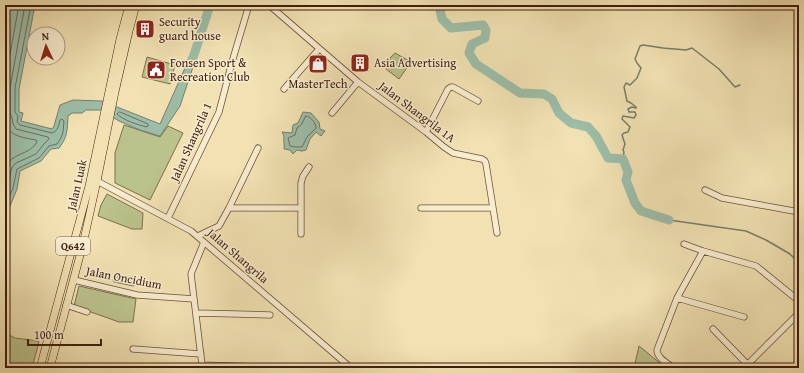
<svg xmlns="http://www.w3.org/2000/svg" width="804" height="373" viewBox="0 0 804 373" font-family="'Gentium Book Plus',serif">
<rect width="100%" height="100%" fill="#f2e2b3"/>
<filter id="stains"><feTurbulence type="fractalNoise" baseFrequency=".005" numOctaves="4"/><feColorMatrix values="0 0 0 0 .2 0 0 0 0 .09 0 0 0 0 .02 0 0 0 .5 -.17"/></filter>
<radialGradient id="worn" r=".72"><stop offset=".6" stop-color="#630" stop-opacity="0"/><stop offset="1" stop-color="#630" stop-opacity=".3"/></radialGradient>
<path fill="#bbc38c" stroke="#7d704e" d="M395,53L411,62L399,79L386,69L390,58Z
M147,57L175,65L170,84L142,77Z
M124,125L160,137L168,126L183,133L150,200L115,183V153Z
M107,194L143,213L142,229H132L98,216L101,205Z
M79,286L136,299L133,322H119L74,306Z
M5,333L15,338L38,341L39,342L32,368H5Z
M639,346L666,368H634Z"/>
<path fill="#9cbea9" stroke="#777e6b" d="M5,5H35L19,89V112L23,113L21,121L52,129L54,126L60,105L73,100L102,101L160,124L185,68L194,55V64L180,106L160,136L140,130L119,121L101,110H86L82,113H72L68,116C67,131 68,136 59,148L51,149L41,161L20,171L17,189L5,218Z
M303,112L311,113L319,122L320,129L325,131L321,136L316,132L310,139L306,150L302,151L297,150L293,154L290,150L284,149C285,145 283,141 284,136L282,132L292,133L293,125L298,123Z
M116,274H119L125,277H134L136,279L135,285L133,286L114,282L113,280L115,275Z"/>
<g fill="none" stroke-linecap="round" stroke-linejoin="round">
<path stroke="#6e6e5c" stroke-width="1" d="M5,81L19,5
M120,112L148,124V126L147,127C138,125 123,120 117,114L118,113Z
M306,116C311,117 316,123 316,128L307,137L302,147C299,147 293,147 290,146L288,138L295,135L297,128L301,125Z
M5,117C6,120 6,123 7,126C11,137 26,138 36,140L37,142C29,156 11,152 5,168
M5,195L9,186L11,170L13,166L16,163L36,154L44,144L49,139L48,137L16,129L13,124L12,118L10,113V88L25,5
M5,207L13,188L17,169L39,158L49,146L57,144L61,138L63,132L64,121L62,119L60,120C59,125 58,131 52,133L20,125L17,122L18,116L15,112V88L31,5"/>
<path stroke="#777e6b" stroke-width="1.5" d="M623,159L624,152L623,150L625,144L622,135L624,133L628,132L630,127L622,119L623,116L634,118L636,115L635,112H629L628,109L632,107L636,108V107L631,103L627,101L624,87L626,83L630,85L637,78L641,68L637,63L635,59L640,46L643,45L663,48L686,50L692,48L719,69L735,87L740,85
M669,220L746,231L766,240L790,254L799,263"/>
<path stroke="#9cbea9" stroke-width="9" d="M439,5L442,19L451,28L483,25L486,30L485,38L472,44L469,53L476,64L520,93L544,94L552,99L559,113L571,123L588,127L596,136L608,158L623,159L628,172L626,180L635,203L641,211L669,220
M189,66L194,55L210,5"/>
<g stroke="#6c4e38" stroke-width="7">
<path id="minor" d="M269,5L358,82L426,132L444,147L453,153L482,159L485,161L486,164L497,233
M284,89L319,49
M332,113L358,82
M426,132L448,89L451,87H453L478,101
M97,181L191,231L351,368
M705,190L722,198L799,212
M229,208L258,148
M421,208H493
M168,218L219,112L232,62L249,5
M301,234V183L303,176L309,167
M198,236L219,226L229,208H300
M684,244L703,251L756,266L799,301
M74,280L137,295L194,299
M677,298L744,317
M66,305L87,312
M196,313L270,315
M713,329L748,365
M133,349L201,354
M202,365L299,368
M202,368V365L191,274L204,242
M674,368C667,363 657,358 657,350L677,298L703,251
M744,368L799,313"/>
</g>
<g stroke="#3f1d0f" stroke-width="8">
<path id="major" d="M40,368L89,186L120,39L129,5
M50,368L83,244L97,181L115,92L129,31L136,5"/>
</g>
<use href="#minor" stroke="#f7ecce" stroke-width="5.5"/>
<use href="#major" stroke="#f2e2b3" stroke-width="7"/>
</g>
<defs>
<g id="building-square" transform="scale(1)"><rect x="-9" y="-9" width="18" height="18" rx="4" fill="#8f2418" stroke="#f7ecce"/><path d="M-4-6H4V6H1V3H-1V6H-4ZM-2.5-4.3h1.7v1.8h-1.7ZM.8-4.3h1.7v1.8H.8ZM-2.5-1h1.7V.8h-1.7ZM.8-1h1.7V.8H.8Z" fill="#fff"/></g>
<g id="shop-square" transform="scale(1)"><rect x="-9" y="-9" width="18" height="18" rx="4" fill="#8f2418" stroke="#f7ecce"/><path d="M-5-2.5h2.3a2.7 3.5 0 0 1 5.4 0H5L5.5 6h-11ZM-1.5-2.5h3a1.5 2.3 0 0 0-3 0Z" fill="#fff"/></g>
<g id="civic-square" transform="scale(1)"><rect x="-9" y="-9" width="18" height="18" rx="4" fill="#8f2418" stroke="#f7ecce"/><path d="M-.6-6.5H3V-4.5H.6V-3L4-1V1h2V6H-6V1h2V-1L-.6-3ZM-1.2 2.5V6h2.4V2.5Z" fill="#fff"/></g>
</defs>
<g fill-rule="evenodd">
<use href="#building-square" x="145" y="29"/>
<use href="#building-square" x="360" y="63"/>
<use href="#shop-square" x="318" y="64"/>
<use href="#civic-square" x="156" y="70"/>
</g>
<g text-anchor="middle" stroke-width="3" stroke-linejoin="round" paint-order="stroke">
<rect fill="#f7ecce" stroke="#765b48" stroke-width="1" x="56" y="237" width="34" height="18" rx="3"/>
<g font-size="11" font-weight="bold" fill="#3f1d0f">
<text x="73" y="250">Q642</text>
</g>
<g font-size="12" fill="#3f1d0f" stroke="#f7ecce" text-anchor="start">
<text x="159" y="26">Security<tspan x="159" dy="14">guard house</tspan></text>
<text x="170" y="67">Fonsen Sport &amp;<tspan x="170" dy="14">Recreation Club</tspan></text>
<text x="374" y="67">Asia Advertising</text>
<text x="318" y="88" text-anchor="middle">MasterTech</text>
</g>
<g font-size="12" fill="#3f1d0f" stroke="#f7ecce">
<text transform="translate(417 112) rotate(37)" y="4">Jalan Shangrila 1A</text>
<text transform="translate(191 142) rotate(-66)" y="4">Jalan Shangrila 1</text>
<text transform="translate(77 185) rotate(-77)" y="4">Jalan Luak</text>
<text transform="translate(238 256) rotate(41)" y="4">Jalan Shangrila</text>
<text transform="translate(124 278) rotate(11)" y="4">Jalan Oncidium</text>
</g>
</g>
<rect width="804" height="373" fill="none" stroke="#f2e2b3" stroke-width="20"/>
<rect x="6" y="6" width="792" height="361" fill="none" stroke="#3f1d0f" stroke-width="2"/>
<rect x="10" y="10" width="784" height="353" fill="none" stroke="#3f1d0f"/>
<g transform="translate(46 46) rotate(356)"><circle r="19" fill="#f7ecce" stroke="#ad9982"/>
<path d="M0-3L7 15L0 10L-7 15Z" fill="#8f2418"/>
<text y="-6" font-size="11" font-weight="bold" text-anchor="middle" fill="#3f1d0f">N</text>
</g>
<path d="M28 339v6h73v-6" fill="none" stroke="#3f1d0f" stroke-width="2"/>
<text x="34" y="339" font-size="12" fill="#3f1d0f" stroke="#f7ecce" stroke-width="3" paint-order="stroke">100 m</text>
<rect width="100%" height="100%" filter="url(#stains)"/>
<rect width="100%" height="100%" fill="url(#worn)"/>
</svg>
